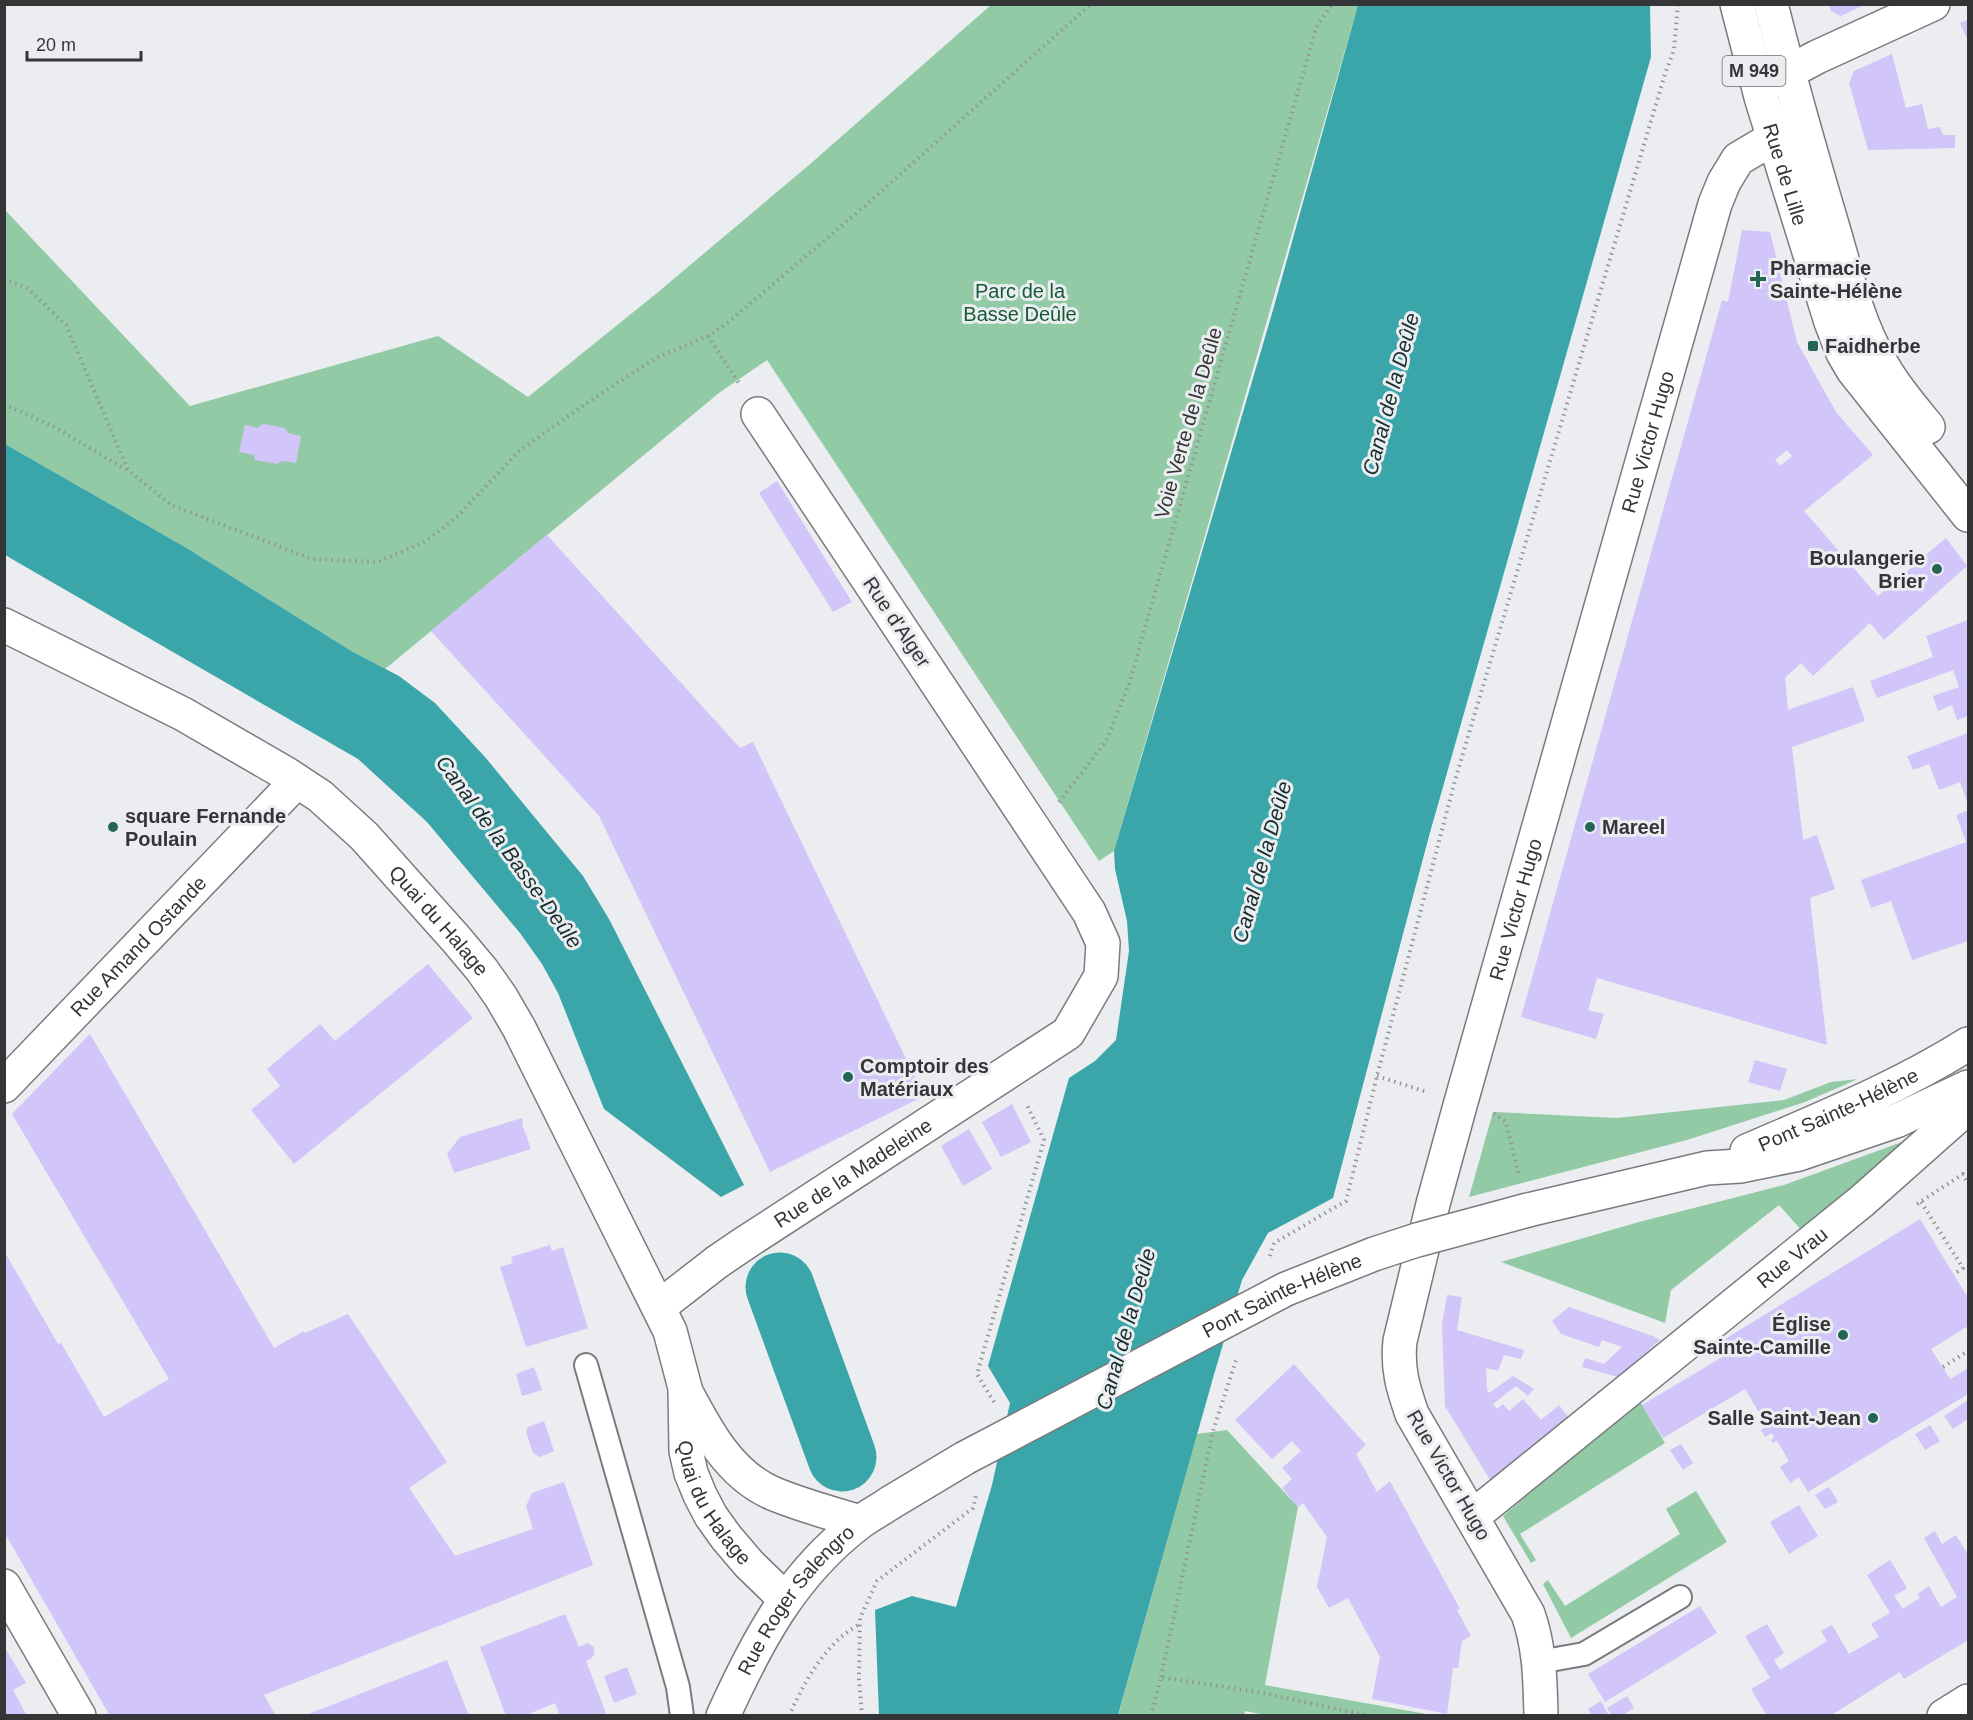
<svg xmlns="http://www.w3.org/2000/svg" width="1973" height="1720" viewBox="0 0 1973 1720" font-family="Helvetica,sans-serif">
<rect width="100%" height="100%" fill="#ebedf1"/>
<path fill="#92caa5" d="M991,5H1358L1114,851L1099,861L767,360L719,393L385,669L353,652L185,547L5,444V210L190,406L438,336L528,397L657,293L809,165Z
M1858,1079L1805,1102L1687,1140L1469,1197L1493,1112L1617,1118L1784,1100L1831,1082Z
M1902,1142L1908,1144L1803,1232L1779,1205L1671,1290L1665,1323L1501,1262L1639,1222L1784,1185Z
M1639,1400L1665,1443L1520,1534L1536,1560L1531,1563L1503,1516Z
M1227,1430L1298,1507L1265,1685L1432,1715L1271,1716L1245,1711L1244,1716H1118L1197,1434Z
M1696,1491L1727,1542L1571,1638L1543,1584L1548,1580L1565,1606L1680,1534L1666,1509Z"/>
<path fill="#3aa6a9" d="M1358,5H1650L1651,57L1429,836L1333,1198L1268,1233L1242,1280L1213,1378L1118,1715H879L875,1610L912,1596L956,1607L992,1485L1010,1403L988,1366L1069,1078L1095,1061L1116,1040L1129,951L1127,921L1115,869L1114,851L1273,310Z
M5,444L185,547L353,652L399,676L435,703L485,757L583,876L609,919L744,1185L721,1197L604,1109L558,993L542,964L520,933L427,822L358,759L5,555Z"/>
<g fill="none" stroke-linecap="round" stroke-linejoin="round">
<path stroke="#3aa6a9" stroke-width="69" d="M780,1287L842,1457"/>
</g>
<path fill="#d1c5f9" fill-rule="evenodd" d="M1829,4H1866L1841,16L1831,11Z
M1968,20V41L1960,23Z
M1892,54L1906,108L1922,104L1928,129L1940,127L1943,135H1955V148L1868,150L1849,83L1854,71Z
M1742,230L1770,232L1797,342L1836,412L1873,455L1804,511L1878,596L1946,538L1967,566L1884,640L1870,623L1813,676L1801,663L1785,678L1788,710L1853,687L1865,721L1792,747L1803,840L1817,835L1835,889L1810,898L1827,1045L1597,978L1588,1010L1604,1014L1596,1039L1521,1017L1722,300L1728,302ZM1787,450L1792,456L1780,466L1775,460Z
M264,424L285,428L288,433L301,436L296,463L282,461L277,464L255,460L254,455L239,452L245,425L259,428V426Z
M777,481L852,602L833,612L759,493Z
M547,535L740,748L753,742L924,1096L770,1172L599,816L431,631Z
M1968,620V716L1957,720L1952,705L1938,711L1933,696L1959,687L1953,670L1877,698L1870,681L1933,657L1926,636Z
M1968,733V804L1960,782L1939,790L1929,764L1913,770L1907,756Z
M1968,810V941L1912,960L1891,901L1871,908L1861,880L1966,842L1956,815Z
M428,964L473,1018L294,1164L251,1110L280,1086L267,1069L320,1024L335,1041Z
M90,1034L274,1348L304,1331L305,1333L348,1314L447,1462L409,1488L455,1556L533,1529L526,1506L532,1493L564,1482L593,1565L264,1695L276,1716H110L4,1532V1251L58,1344L61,1343L104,1417L169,1379L12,1114Z
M1755,1060L1787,1069L1780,1091L1748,1082Z
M1012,1104L1031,1142L1001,1157L982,1122Z
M522,1118L523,1122L522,1124L531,1149L454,1173L447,1154L460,1137Z
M969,1129L992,1169L963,1186L941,1146Z
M1920,1219L1968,1298V1326L1931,1349L1950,1379L1968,1368V1394L1808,1492L1799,1477L1790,1483L1780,1467L1789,1461L1778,1442L1776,1441L1773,1443L1771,1440L1774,1437L1772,1433L1765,1437L1761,1430L1767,1426L1745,1389L1663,1438L1642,1405L1724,1356L1717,1344Z
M550,1245L552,1251L563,1247L588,1328L526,1347L500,1267L513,1263L511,1257Z
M1447,1295L1462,1297L1457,1330L1524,1350L1521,1359L1504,1355L1498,1371L1486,1368L1487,1389L1489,1393L1513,1376L1534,1389L1528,1396L1516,1386L1493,1404L1497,1409L1503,1404L1509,1411L1523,1399L1541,1420L1559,1405L1569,1418L1492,1483L1445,1406L1442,1325Z
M1569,1307L1653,1336L1660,1340L1618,1377L1582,1367L1585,1358L1604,1364L1622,1347L1602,1340L1599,1347L1561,1334L1552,1321Z
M1294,1364L1366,1445L1356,1454L1377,1492L1390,1481L1460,1609L1457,1610L1471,1636L1462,1641L1458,1668H1453L1447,1714L1372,1699L1380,1657L1348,1598L1329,1608L1317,1587L1327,1537L1303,1503L1298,1507L1282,1488L1292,1479L1282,1468L1301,1451L1292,1441L1272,1459L1235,1420Z
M534,1367L542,1390L522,1396L516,1374Z
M1968,1400V1419L1953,1429L1944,1416Z
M544,1421L554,1451L540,1457L533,1453L526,1432L528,1427Z
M1930,1425L1940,1441L1925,1450L1915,1434Z
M1681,1444L1693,1463L1683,1470L1670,1450Z
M1829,1487L1838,1502L1825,1509L1815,1495Z
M1799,1505L1818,1536L1789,1554L1770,1522Z
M1935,1531L1942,1544L1956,1535L1968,1555V1640L1904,1679L1900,1672L1830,1716H1767L1751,1689L1770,1678L1745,1636L1767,1624L1784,1653L1774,1660L1780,1670L1827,1641L1821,1631L1832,1625L1849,1654L1879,1637L1871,1624L1890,1613L1867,1575L1890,1560L1907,1588L1894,1596L1903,1609L1920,1598L1917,1594L1929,1586L1941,1607L1957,1597L1924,1538Z
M1700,1606L1717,1633L1605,1702L1588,1674Z
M565,1614L579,1647L588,1643L594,1647V1654L592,1658L586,1661L606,1713L599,1716H560L555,1703L524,1716H506L480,1647Z
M4,1646L26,1683L13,1690L27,1716H4Z
M447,1660L469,1716H306V1715Z
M627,1667L637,1694L614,1703L604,1676Z
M1627,1696L1634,1708L1621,1716H1612L1607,1708Z
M1601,1701L1609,1716H1592L1588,1709Z"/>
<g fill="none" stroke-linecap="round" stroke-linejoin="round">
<g stroke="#797b7e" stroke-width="26">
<path id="service" d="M586,1365L678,1687L682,1716
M1539,1662L1584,1654L1680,1597"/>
</g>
<g stroke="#797b7e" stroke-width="36">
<g id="minor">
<path d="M1764,85L1817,57L1933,4"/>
<path id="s1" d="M4,625L183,714L285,773L320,796L364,836L456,939L482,970L501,997L519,1028L670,1331L685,1388L686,1451L691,1473L700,1495L711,1516L726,1537L749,1564L785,1599"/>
<path id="s2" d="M4,1086L297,781"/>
<path id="s3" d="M659,1307L717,1262L745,1243L1068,1033L1101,976L1103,943L1089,912L758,414"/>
<path d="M685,1390C706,1430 729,1474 772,1493C800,1505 831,1513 860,1522"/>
<path id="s4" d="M1472,1517L1862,1201L1968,1107"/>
<path d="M4,1586L79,1716"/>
<path id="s5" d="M1541,1716C1540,1680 1540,1648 1528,1614L1412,1414C1403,1388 1397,1369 1400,1341L1433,1204L1461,1102L1715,204L1724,182L1738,159L1797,124"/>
<path d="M1944,1716L1968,1701"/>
</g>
</g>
<g stroke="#797b7e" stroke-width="36">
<g id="tertiary">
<path id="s6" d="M1747,1151C1823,1118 1898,1088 1968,1044"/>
<path d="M1528,1210L1707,1168L1740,1166L1799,1154L1896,1121L1968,1087"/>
<path id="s7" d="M723,1716C757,1641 792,1574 859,1523C868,1516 880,1510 890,1503"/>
</g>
</g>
<g stroke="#797b7e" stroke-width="36">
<g id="primary">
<path id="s8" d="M1737,4L1761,97L1831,322L1843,353L1853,370L1968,515"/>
<path d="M1771,4C1790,80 1811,154 1833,228C1846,272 1857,321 1880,361C1893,385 1911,406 1928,427"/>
</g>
</g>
<path stroke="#939597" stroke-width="4" stroke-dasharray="1.5 4.5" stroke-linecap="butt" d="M4,279L27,288L66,325L128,470L171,505L312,559L378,562L426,541L458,516L519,451L587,403L656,358L708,336L726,324L866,205L1091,4
M708,336L740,385
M4,404L54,427L127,470
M1059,802L1106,741L1129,684L1316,28L1332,4
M1377,1076L1427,1092
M1494,1113L1506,1122L1519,1176
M1921,1202L1963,1268L1954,1274
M1917,1204L1963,1174L1968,1183
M1270,1256L1274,1243L1346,1201L1377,1076L1456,777L1665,74L1674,50L1678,4
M1943,1367L1968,1351
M994,1402L977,1374L1044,1140L1026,1103
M1161,1677L1213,1431L1237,1357
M789,1716C804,1682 826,1642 860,1624
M862,1716L859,1679L860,1618L877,1581L973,1508L976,1495
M1151,1716L1161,1677L1263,1693L1370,1716"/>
<use href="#service" stroke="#fff" stroke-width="22"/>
<use href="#minor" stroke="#fff" stroke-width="33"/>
<use href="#tertiary" stroke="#fff" stroke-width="33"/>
<use href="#primary" stroke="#fff" stroke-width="33"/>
<g stroke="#797b7e" stroke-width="36" stroke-linecap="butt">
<g id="tertiary-bridge">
<path id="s9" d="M890,1503L965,1458L1286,1289L1374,1254L1417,1240L1528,1210"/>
</g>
</g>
<use href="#tertiary-bridge" stroke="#fff" stroke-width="33"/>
</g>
<g fill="#256553" stroke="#ebedf1" stroke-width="2">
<path d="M1755 270h6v6h6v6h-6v6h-6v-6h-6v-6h6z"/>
<rect x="1807" y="340" width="12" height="12" rx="3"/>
<circle cx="1937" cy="569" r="6"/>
<circle cx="113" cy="827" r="6"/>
<circle cx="1590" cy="827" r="6"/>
<circle cx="848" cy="1077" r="6"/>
<circle cx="1843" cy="1335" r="6"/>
<circle cx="1873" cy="1418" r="6"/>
</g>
<g text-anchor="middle" stroke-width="6" stroke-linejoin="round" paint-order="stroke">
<rect fill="#ebedf1" stroke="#6b6c6e" stroke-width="1.5" x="1722.5" y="56" width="63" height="30" rx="4.5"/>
<g font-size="18" font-weight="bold" fill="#343536">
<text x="1754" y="77">M 949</text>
</g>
<g font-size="20" fill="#343536" stroke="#ebedf1">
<text dy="7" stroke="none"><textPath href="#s8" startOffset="177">Rue de Lille</textPath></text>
<text transform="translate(1188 423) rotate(-74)" y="7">Voie Verte de la Deûle</text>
<text dy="7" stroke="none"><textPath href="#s5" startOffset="1342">Rue Victor Hugo</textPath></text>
<text transform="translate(897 622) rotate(56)" y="7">Rue d'Alger</text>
<text dy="7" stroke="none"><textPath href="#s5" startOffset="856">Rue Victor Hugo</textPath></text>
<text dy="7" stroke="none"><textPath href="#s1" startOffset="532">Quai du Halage</textPath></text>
<text dy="7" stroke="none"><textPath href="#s2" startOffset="194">Rue Amand Ostande</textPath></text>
<text dy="7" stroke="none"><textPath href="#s6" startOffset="100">Pont Sainte-Hélène</textPath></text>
<text dy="7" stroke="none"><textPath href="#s3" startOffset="236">Rue de la Madeleine</textPath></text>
<text dy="7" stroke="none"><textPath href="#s4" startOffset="412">Rue Vrau</textPath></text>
<text dy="7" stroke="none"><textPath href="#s9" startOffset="444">Pont Sainte-Hélène</textPath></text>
<text transform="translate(1449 1475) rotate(60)" y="7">Rue Victor Hugo</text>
<text dy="7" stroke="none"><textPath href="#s1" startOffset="1186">Quai du Halage</textPath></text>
<text dy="7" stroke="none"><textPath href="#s7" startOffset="138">Rue Roger Salengro</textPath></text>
</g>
<g font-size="20" font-weight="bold" fill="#343536" stroke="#ebedf1" text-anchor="start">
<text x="1770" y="275">Pharmacie<tspan x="1770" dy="23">Sainte-Hélène</tspan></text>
<text x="1825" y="353">Faidherbe</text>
<text x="1925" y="565" text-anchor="end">Boulangerie<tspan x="1925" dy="23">Brier</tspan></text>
<text x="125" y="823">square Fernande<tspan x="125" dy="23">Poulain</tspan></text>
<text x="1602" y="834">Mareel</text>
<text x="860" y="1073">Comptoir des<tspan x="860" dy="23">Matériaux</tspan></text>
<text x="1831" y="1331" text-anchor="end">Église<tspan x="1831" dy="23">Sainte-Camille</tspan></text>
<text x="1861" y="1425" text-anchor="end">Salle Saint-Jean</text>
</g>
<g font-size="20" fill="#165a35" stroke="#ebedf1">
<text x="1020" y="298">Parc de la<tspan x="1020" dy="23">Basse Deûle</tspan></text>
</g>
<g font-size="21" font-style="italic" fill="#162e2e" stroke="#ebedf1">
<text transform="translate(1391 394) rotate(-75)" y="7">Canal de la Deûle</text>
<text transform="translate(509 852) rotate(54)" y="7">Canal de la Basse-Deûle</text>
<text transform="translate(1262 862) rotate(-74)" y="7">Canal de la Deûle</text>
<text transform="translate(1126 1329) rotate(-74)" y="7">Canal de la Deûle</text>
</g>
</g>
<rect width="1973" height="1720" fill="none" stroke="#343536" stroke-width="12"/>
<path d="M27 51v9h114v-9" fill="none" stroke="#343536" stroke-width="3"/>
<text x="36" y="51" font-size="18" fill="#343536" stroke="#ebedf1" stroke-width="4.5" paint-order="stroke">20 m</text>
</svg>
